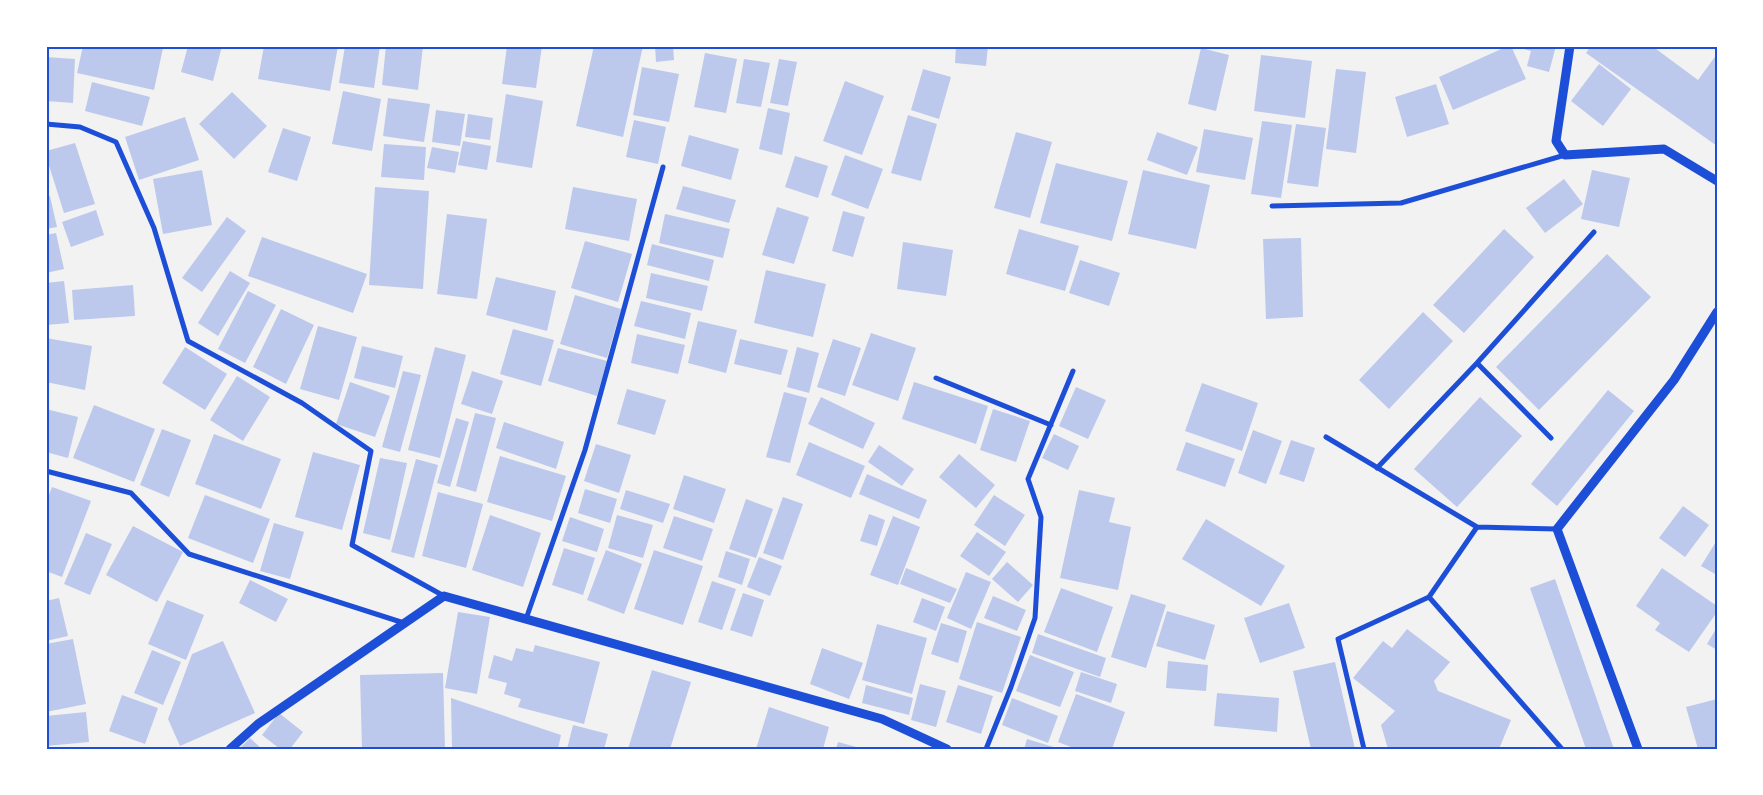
<svg xmlns="http://www.w3.org/2000/svg" width="1763" height="795" viewBox="0 0 1763 795" font-family="'Crimson Pro',serif">
<rect width="100%" height="100%" fill="#f2f2f2"/>
<path fill="#bdc9ec" d="M83,46H156L163,48L154,90L77,73Z
M188,46H222L213,81L181,72Z
M264,46H338L330,91L258,79Z
M345,46H380L374,88L339,83Z
M386,46H423L418,90L382,85Z
M507,46H542L536,88L502,84Z
M594,46H643L623,137L576,126Z
M655,46H673L674,60L656,62Z
M956,46H988L986,66L955,63Z
M1508,46H1511L1526,79L1453,110L1439,77Z
M1524,46H1556L1549,72L1527,66L1531,51L1524,49Z
M1591,46H1652L1698,80L1717,54V146L1586,53Z
M1201,48L1229,55L1216,111L1188,104Z
M705,53L737,59L726,113L694,107Z
M1261,55L1312,61L1305,118L1254,111Z
M46,57L75,59L73,103L46,101Z
M744,59L770,63L761,107L736,103Z
M779,59L797,62L788,106L770,103Z
M1599,64L1631,89L1603,126L1571,101Z
M642,67L679,74L669,122L633,115Z
M923,69L951,77L939,119L911,110Z
M1336,69L1366,72L1356,153L1326,149Z
M845,81L884,96L862,155L823,141Z
M92,82L150,97L142,126L85,111Z
M1436,84L1449,124L1407,137L1395,97Z
M343,91L381,99L372,151L332,144Z
M232,92L267,126L234,159L199,124Z
M506,94L543,101L532,168L496,162Z
M388,98L430,104L424,142L383,136Z
M768,108L790,113L782,155L759,149Z
M436,110L465,114L460,146L432,142Z
M468,114L493,118L490,140L465,137Z
M908,115L937,124L921,181L891,173Z
M185,117L199,160L139,180L125,137Z
M634,120L666,127L658,164L626,157Z
M1262,121L1292,125L1281,198L1251,194Z
M1296,124L1326,128L1318,187L1287,183Z
M283,128L311,137L297,181L268,172Z
M1204,129L1253,138L1245,180L1196,172Z
M1016,132L1052,142L1030,218L994,208Z
M1157,132L1198,147L1187,175L1147,160Z
M689,135L739,149L731,180L681,166Z
M463,141L491,146L487,170L458,165Z
M75,143L95,204L64,213L46,156V151Z
M384,144L426,147L424,180L381,177Z
M432,147L459,152L455,173L427,168Z
M845,155L883,169L868,209L831,195Z
M795,156L828,166L818,198L785,187Z
M1056,163L1128,181L1112,241L1040,223Z
M202,170L212,225L163,234L153,179Z
M1143,170L1210,185L1196,249L1128,234Z
M1592,170L1630,178L1619,227L1581,219Z
M1564,179L1583,204L1545,233L1526,208Z
M683,186L736,200L729,223L676,209Z
M375,187L429,191L423,289L369,285Z
M573,187L637,199L629,241L565,229Z
M50,196L57,227L46,229V197Z
M777,207L809,217L794,264L762,255Z
M96,210L104,235L71,247L62,222Z
M843,211L865,217L853,257L832,251Z
M447,214L487,219L477,299L437,294Z
M665,214L730,229L723,258L659,243Z
M227,217L246,231L202,292L182,278Z
M1019,229L1079,246L1065,291L1006,274Z
M1504,229L1534,257L1464,333L1433,305Z
M56,233L64,269L46,273V235Z
M262,237L367,274L353,313L248,276Z
M1301,238L1303,317L1266,319L1263,239Z
M585,241L632,254L618,302L571,288Z
M903,242L953,250L946,296L897,289Z
M652,244L714,260L709,281L647,265Z
M1607,254L1651,297L1539,410L1496,367Z
M1080,260L1120,273L1109,306L1069,293Z
M766,270L826,284L813,337L754,323Z
M230,271L250,283L218,336L198,323Z
M651,273L708,286L702,311L646,298Z
M496,277L556,291L547,331L486,315Z
M64,281L69,323L46,325V283Z
M133,285L135,316L74,320L72,290Z
M248,291L276,305L245,363L218,349Z
M575,295L621,309L607,358L560,344Z
M641,301L691,313L685,339L634,326Z
M281,309L314,325L286,384L253,367Z
M1423,312L1453,341L1389,409L1359,380Z
M698,321L737,330L726,373L688,363Z
M318,326L357,337L339,400L300,389Z
M513,329L554,340L541,386L500,374Z
M871,333L916,348L898,401L852,385Z
M637,334L685,345L678,374L631,363Z
M46,338L92,346L85,390L46,382Z
M740,339L788,350L781,375L734,364Z
M833,339L861,348L845,396L817,387Z
M362,346L403,356L395,388L354,378Z
M185,347L227,374L205,410L162,383Z
M435,347L466,355L440,458L408,450Z
M797,347L819,353L809,393L787,387Z
M558,348L607,361L597,396L548,381Z
M403,371L421,375L400,452L382,447Z
M472,371L503,381L492,414L461,404Z
M237,376L270,397L243,441L210,420Z
M350,382L390,396L375,437L336,424Z
M914,382L988,406L976,444L902,419Z
M1202,383L1258,403L1242,451L1185,431Z
M1076,387L1106,400L1088,439L1059,426Z
M627,389L666,400L655,435L617,424Z
M1608,390L1634,411L1557,506L1531,484Z
M784,392L807,398L790,463L766,457Z
M821,397L875,423L863,449L808,424Z
M1480,397L1522,436L1457,507L1414,469Z
M94,405L155,429L134,482L73,458Z
M46,409L78,417L68,458L46,452Z
M993,409L1030,421L1016,462L980,450Z
M475,413L496,418L476,492L456,486Z
M456,418L469,422L450,487L437,483Z
M504,422L564,442L556,469L496,448Z
M162,429L191,440L169,497L140,485Z
M1253,430L1282,441L1266,484L1238,473Z
M214,434L281,459L261,509L195,484Z
M1054,434L1079,446L1068,470L1042,458Z
M1291,440L1315,448L1304,482L1279,474Z
M809,442L865,466L851,498L796,475Z
M1186,442L1235,459L1225,487L1176,470Z
M596,444L631,455L619,493L584,481Z
M879,445L914,469L902,486L868,462Z
M313,452L360,465L342,530L295,517Z
M959,454L995,485L976,508L939,477Z
M500,456L566,476L552,521L487,502Z
M380,458L407,463L390,540L363,533Z
M416,459L438,465L414,558L391,552Z
M867,474L927,500L919,519L859,494Z
M684,475L726,489L714,523L673,509Z
M52,487L91,501L62,577L46,571V503Z
M585,489L617,499L610,523L578,513Z
M626,490L670,504L663,523L620,509Z
M1079,490L1115,498L1109,522L1131,527L1118,590L1060,578Z
M438,492L483,504L466,568L422,556Z
M205,495L270,519L253,563L188,538Z
M994,495L1025,515L1005,546L974,525Z
M783,497L803,504L783,560L763,553Z
M746,499L773,509L756,558L729,549Z
M1683,506L1709,525L1685,557L1659,538Z
M869,514L885,520L877,546L860,541Z
M490,515L541,533L523,587L472,570Z
M617,515L653,525L643,558L608,548Z
M674,516L713,529L702,561L663,548Z
M893,516L920,527L898,585L870,575Z
M570,517L604,529L597,552L562,541Z
M1206,519L1285,566L1261,606L1182,559Z
M274,523L304,532L290,579L260,571Z
M133,526L183,552L157,602L106,575Z
M977,532L1006,552L989,576L960,556Z
M86,533L112,544L90,595L64,584Z
M1717,540V575L1701,566Z
M564,548L595,558L583,595L552,585Z
M606,550L642,564L624,614L587,600Z
M654,550L703,566L683,625L634,609Z
M726,551L750,559L742,585L718,577Z
M759,557L782,566L770,596L747,587Z
M1007,562L1033,585L1018,602L992,579Z
M906,568L957,589L950,603L900,584Z
M1662,568L1717,606V612L1689,652L1655,630L1660,623L1636,606Z
M966,572L991,582L971,629L947,618Z
M1555,579L1614,749H1586L1530,588Z
M250,580L288,599L276,622L239,603Z
M712,581L736,589L722,630L698,622Z
M1061,588L1113,607L1097,652L1044,632Z
M743,593L764,600L752,637L730,630Z
M1131,594L1166,605L1146,668L1111,657Z
M993,596L1026,610L1017,631L984,618Z
M59,598L68,636L46,641V601Z
M922,598L945,607L936,631L913,622Z
M167,600L204,615L186,660L148,644Z
M1289,603L1305,648L1260,663L1244,618Z
M1167,611L1215,625L1205,660L1156,646Z
M458,612L490,617L477,694L445,688Z
M977,622L1021,637L1002,693L959,679Z
M941,623L967,631L958,663L931,654Z
M877,624L927,638L912,694L862,680Z
M1717,627V650L1707,644Z
M1407,629L1450,662L1434,681L1438,691L1511,720L1499,749H1388L1381,725L1395,711L1353,678L1383,641L1392,648Z
M1038,634L1106,658L1100,677L1032,653Z
M73,639L86,704L46,712V644Z
M223,641L255,713L180,746L168,719L192,654Z
M535,645L600,662L584,724L518,707L521,699L504,694L507,683L488,678L494,655L512,661L516,648L533,652Z
M822,648L863,663L849,699L810,684Z
M152,650L181,662L163,705L134,693Z
M1030,655L1074,672L1060,707L1016,691Z
M1168,661L1208,665L1206,691L1166,688Z
M1335,662L1355,749H1311L1293,671Z
M652,670L691,682L670,749H628Z
M1081,672L1117,684L1111,703L1075,691Z
M443,673L445,749H362L360,675Z
M920,684L946,691L936,727L911,720Z
M866,685L913,698L909,715L862,703Z
M958,685L993,696L981,734L946,722Z
M1217,693L1279,698L1277,732L1214,726Z
M1076,694L1125,712L1112,749H1076L1058,742Z
M122,695L158,708L145,744L109,731Z
M451,698L561,735L558,749H452Z
M1012,698L1058,716L1048,743L1002,725Z
M1717,699V749H1698L1686,707Z
M769,707L829,727L823,749H756Z
M86,712L89,742L46,746V716Z
M279,713L303,732L290,749H280L262,735Z
M573,725L608,734L604,749H567Z
M250,738L262,749H239Z
M1027,739L1057,748V749H1024Z
M838,742L860,748V749H836Z"/>
<g fill="none" stroke-linecap="round" stroke-linejoin="round">
<path stroke="#1d4ed8" stroke-width="5" d="M46,124L80,127L116,142L154,228L188,341L302,403L371,451L352,545L444,596
M1272,206L1401,203L1565,155
M1477,363L1551,438
M936,378L1051,425
M1326,437L1477,527
M1377,468L1477,363L1594,232
M46,471L131,493L189,554L404,623
M1557,529L1477,527L1429,597L1562,749
M526,619L585,450L663,167
M986,749L1011,687L1035,618L1041,517L1028,479L1073,371
M1364,749L1338,639L1429,597"/>
<path stroke="#1d4ed8" stroke-width="9" d="M1570,46L1556,141L1565,155L1664,149L1717,181
M230,749L258,724L444,596L882,719L947,749
M1638,749L1557,529L1674,380L1717,312"/>
</g>
<rect width="1763" height="795" fill="none" stroke="#ffffff" stroke-width="95"/>
<rect x="48" y="48" width="1668" height="700" fill="none" stroke="#1d4ed8" stroke-width="2"/>
</svg>
